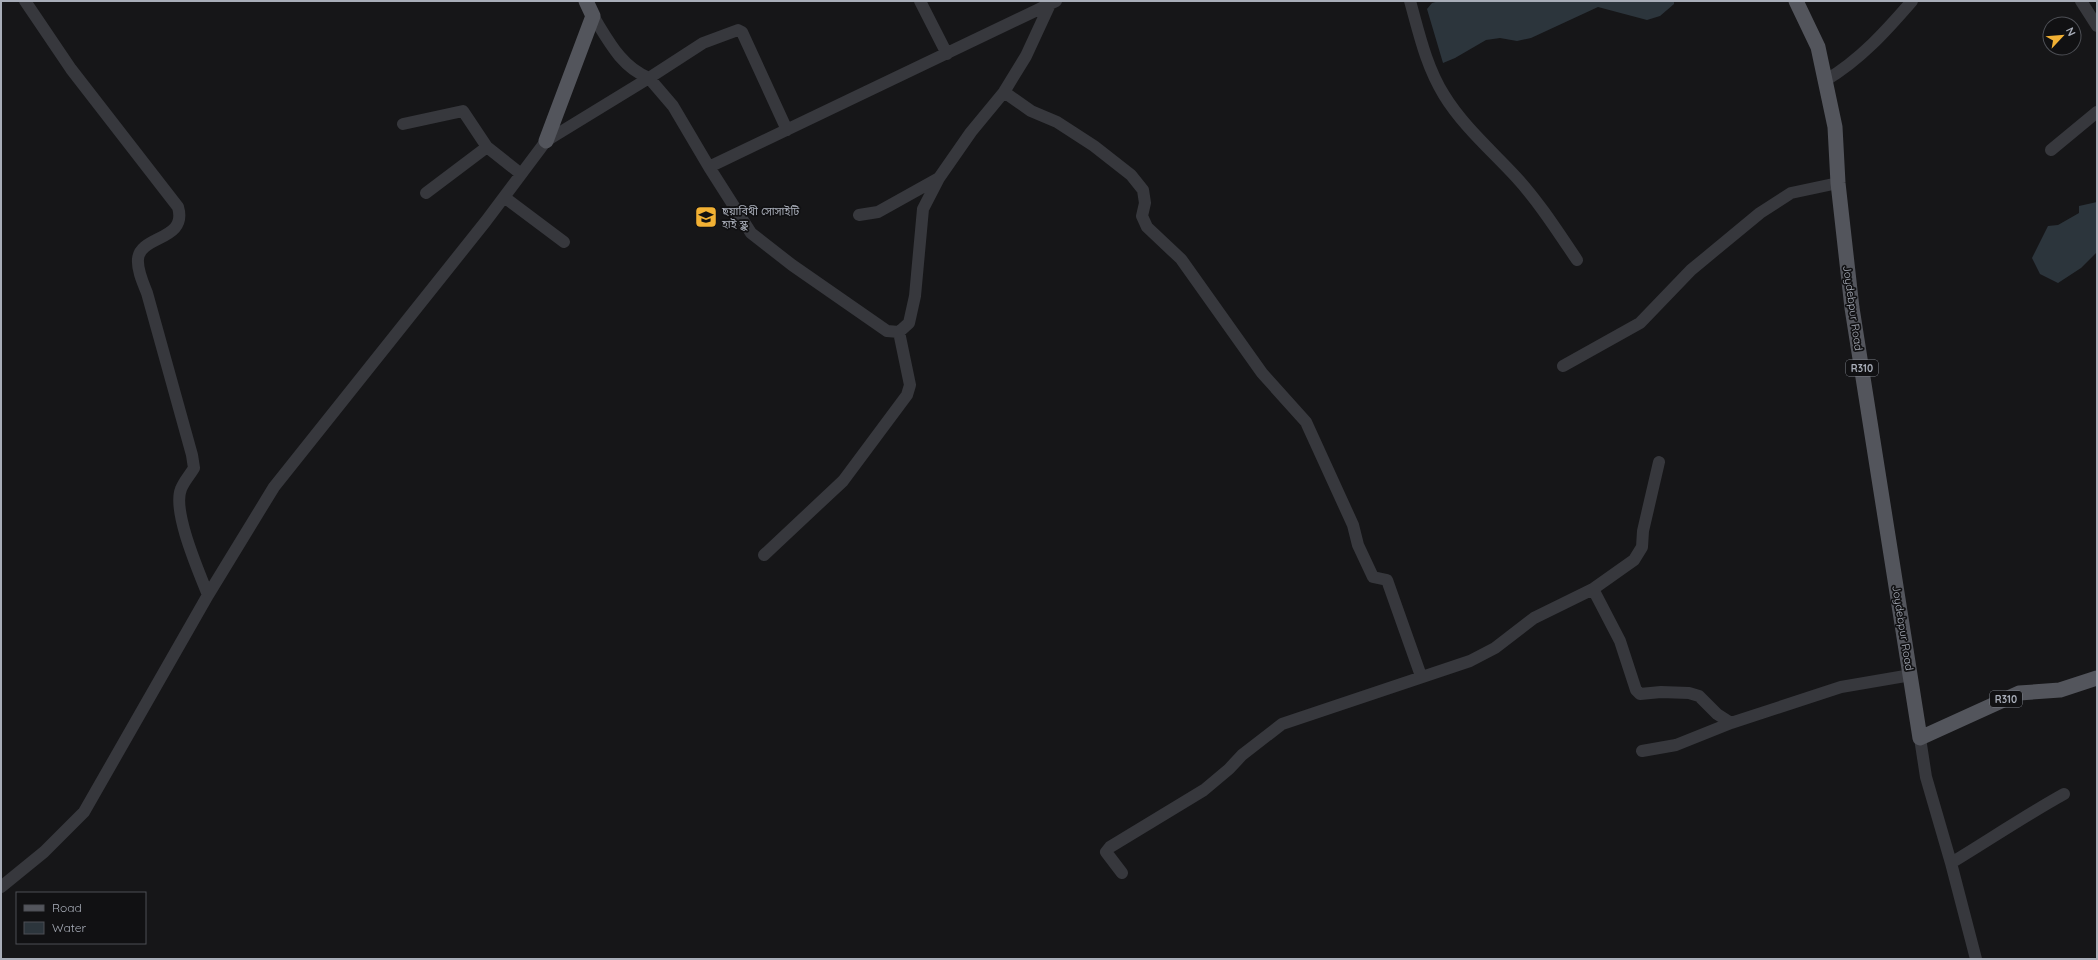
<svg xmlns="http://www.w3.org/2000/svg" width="2098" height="960" viewBox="0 0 2098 960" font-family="Quicksand,'Noto Sans Bengali',sans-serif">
<rect width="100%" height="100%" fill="#161618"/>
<path fill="#2c353c" d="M1439,1H1674V4L1660,16L1647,20L1598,7L1531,38L1517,41L1500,38L1486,40L1455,58L1443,63L1427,9L1432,3Z
M2097,202V252L2081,268L2058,283L2040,274L2032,258L2048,226L2058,225L2079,213V206Z"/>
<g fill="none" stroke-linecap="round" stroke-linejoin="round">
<path stroke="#37383d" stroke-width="12" d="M25,1L71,69L178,207C188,241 140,235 138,259C137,270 143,283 147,293L192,455L194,468C190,475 184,481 181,489C172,511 199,572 208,595
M920,1L947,54
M1410,1C1419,33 1426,66 1444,95C1463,126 1491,150 1516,177C1539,202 1558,232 1577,260
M2081,1L2097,26
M593,16C608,40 621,67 649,78L703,43L738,30L742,32L787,130
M1826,80C1860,60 1886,31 1912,1
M1004,92L1031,111L1057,122L1094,146L1131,175L1143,190L1145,203L1142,216L1147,227L1181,259L1262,373L1306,422L1353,525L1358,545L1373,577L1387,580L1421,676
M403,124L463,111L487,147L521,174
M2051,150L2097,112
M709,167L751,233L792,265L887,331L899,332L909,323L915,296L923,209L939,178L971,132L1004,92L1026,56L1051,2
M426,193L487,147
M504,197L564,242
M859,215L878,212L939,178
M1563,366L1640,323L1691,270L1760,213L1791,193L1838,183
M764,555L843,481L907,395L910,385L899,332
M1593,589L1620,641L1636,690L1640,694L1661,692L1689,693L1699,696L1717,714L1731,723
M1920,738L1926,777L1951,863L1976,959
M1642,751L1676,745L1731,723L1841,687L1911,675
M1951,863C1989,840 2026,815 2064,794
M1122,873L1106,852L1110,847L1204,790L1229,769L1242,755L1282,724L1470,661L1495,648L1534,618L1593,589L1634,560L1642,547L1643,531L1659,462
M1,887L44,852L84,812L208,595L274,487L486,221L546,141L649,78L673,106L709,167L1056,1"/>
<path stroke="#53555c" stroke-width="15" d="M1796,1L1818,47L1835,127L1838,183L1852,308L1920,738L2019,693L2060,690L2097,678
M546,141L593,16L586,1"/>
</g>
<defs>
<g id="school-square" transform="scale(1.15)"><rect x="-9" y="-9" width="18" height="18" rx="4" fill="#f2b134" stroke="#111113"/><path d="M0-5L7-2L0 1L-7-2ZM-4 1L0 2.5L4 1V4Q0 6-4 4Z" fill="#111"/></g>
</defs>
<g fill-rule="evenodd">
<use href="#school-square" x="706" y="217"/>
</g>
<g text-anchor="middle" stroke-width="3.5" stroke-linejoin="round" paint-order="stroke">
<g fill="#111113" stroke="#7b7e86" stroke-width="1">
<rect x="1846" y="360" width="32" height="16" rx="3"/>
<rect x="1990" y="691" width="32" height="16" rx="3"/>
</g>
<g font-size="10" font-weight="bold" fill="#a8adb8">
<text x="1862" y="372">R310</text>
<text x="2006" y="703">R310</text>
</g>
<g font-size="11" fill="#a8adb8" stroke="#111113" text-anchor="start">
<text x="722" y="215">ছয়াবিথী সোসাইটি<tspan x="722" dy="13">হাই স্কুল</tspan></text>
</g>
<g font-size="11" fill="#a8adb8" stroke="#111113">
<text transform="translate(1853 308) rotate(82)" y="4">Joydebpur Road</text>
<text transform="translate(1903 628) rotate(81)" y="4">Joydebpur Road</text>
</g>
</g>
<rect width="2098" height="960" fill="none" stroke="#a8adb8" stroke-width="4"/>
<rect x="16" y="892" width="130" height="52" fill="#111113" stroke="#4d4f55"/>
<rect x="24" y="905" width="20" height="6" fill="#53555c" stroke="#4d4f55"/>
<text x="52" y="912" font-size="12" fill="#a8adb8">Road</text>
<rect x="24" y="922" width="20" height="12" fill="#2c353c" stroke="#4d4f55"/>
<text x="52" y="932" font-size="12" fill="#a8adb8">Water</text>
<g transform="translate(2062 36) rotate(64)"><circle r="19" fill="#111113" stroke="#4d4f55"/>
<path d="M0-3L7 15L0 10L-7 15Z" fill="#f2b134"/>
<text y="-6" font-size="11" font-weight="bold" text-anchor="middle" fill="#a8adb8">N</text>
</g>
</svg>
